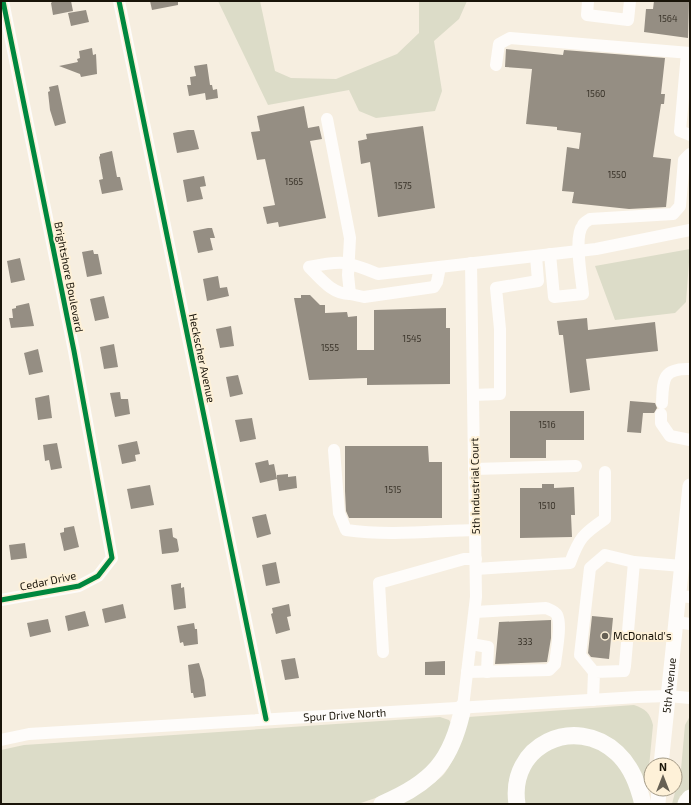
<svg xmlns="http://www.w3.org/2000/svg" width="691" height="805" viewBox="0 0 691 805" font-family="'Exo 2',sans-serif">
<rect width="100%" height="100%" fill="#f6eee0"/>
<path fill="#dcdcc8" d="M218,1H260L275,71L291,78L336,79L397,54L419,33V1H467L459,19L434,41L442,91L435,111L376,118L359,111L349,90L268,105Z
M690,249L686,302L675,313L615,320L595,266Z
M634,705C646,709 650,713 653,725L647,788L622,750L543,737L511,804H393C406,798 435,785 444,774C456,759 461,735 468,717Z
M690,716V790L680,796L677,804H672L681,769L685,725Z
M440,717L449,720L454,728L431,769L396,791L358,804H1V750L24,745Z
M557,741H590L615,758L632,791L634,804H521L528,767Z"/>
<path fill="#958e83" d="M53,1H71L73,11L53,15L51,3Z
M150,1H178V5L152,10Z
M654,1H689L688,38L644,32L646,9H653Z
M86,10L89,22L71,26L68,13Z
M92,48L93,55L96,54L97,74L81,77L80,74L59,66L78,62L77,59L80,58L79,51Z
M506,49L563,55L564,50L665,58L661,94H665L664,104H661L653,157L671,159L666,207L629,209L572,203L574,192L562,191L567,147L579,149L581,133L557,130V127L526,124L532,69L505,67Z
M207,64L210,85H212L213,90L217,89L218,98L206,100L205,93L189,96L187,85H191L190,77L196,76L194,66Z
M58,85L66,123L55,126L50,110L48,92L50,91L49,87Z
M304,106L308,128L319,126L322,139L310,141L326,218L279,227L278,222L267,224L263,207L275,205L265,159L257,160L251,132L260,131L257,116Z
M423,126L435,208L378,217L370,162L361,164L358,141L367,139L366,134Z
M188,130H194L199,149L177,153L173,133Z
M112,151L117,177H120L123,190L102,194L99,180L103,179L99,157L100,156V154Z
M204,176L206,186L200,187L203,199L187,202L183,180Z
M208,228H212L215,238H210L213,250L198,253L193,231Z
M93,250L94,254H98L102,274L87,277L82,252Z
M20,258L25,280L11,283L7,261Z
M218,276L220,288L227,287L229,296L207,301L203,279Z
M301,295H310L320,305H325V313L347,312L348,317L357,316V350H374V310L446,308V328H450V384L367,385V378L309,380L294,298H301Z
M104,296L109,318L95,321L90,299Z
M29,303L34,326L11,328L9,318H13L12,309L16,308V306Z
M587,318L588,330L655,322L658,351L586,359L590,390L570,393L563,335H559L557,321Z
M231,326L234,346L220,348L216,329Z
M114,344L118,367L104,369L100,347Z
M38,349L43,372L29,375L24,353Z
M238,375L243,394L230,397L226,377Z
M120,392L121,399H128L130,414L115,417L110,393Z
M49,395L52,418L38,420L35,398Z
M630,401L655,403L657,408L654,413H643L641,433L627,432Z
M510,411H584V440H546V458H510Z
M252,418L256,439L240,442L235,420Z
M137,441L140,454L135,455L136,461L122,464L118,445Z
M57,443L62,468L51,470L49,460L45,461L43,445Z
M345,446H428L429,462H442V518H349L346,511L345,491Z
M268,460L269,465L274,464L277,479V475L288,474V477L296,476L297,488L279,491L277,479L260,483L255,463Z
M542,484H554V488L574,487L575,515H571L572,537L520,538V488H542Z
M150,485L154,505L131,509L127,489Z
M266,514L271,534L257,538L252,517Z
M74,526L79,547L64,551L60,533L64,532V528Z
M172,528L173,537L177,539L179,550L178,552L162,554L159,530Z
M25,543L27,558L11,560L9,545Z
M276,562L280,583L266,586L262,565Z
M181,583V588L184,587L186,608L174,610L171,585Z
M123,604L126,618L105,623L102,609Z
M289,604L291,616L287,617L290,630L276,634L271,614L273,613L272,608Z
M85,611L89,626L68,631L65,616Z
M592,616L613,618L609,659L591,657L588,653Z
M48,619L51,632L30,637L27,623Z
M551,620V638L547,662L495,664L499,622Z
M194,623L195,629H197L198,644L184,646L183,642L180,643L177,626Z
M295,658L299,678L285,680L281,660Z
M445,661V675H425V662Z
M199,663L204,680L206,696L194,698L193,693H191L188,665Z"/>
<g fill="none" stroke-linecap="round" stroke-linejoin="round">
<g stroke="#fefcfa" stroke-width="12">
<path d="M119,1L266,719"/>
<path d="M588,1L587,15L628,20L630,1"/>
<path d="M687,53L680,131L690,135"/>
<path d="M496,65L499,44L510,38L690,53"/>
<path d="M327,119L350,238L348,275L350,294C332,294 321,279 309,267C343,260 346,261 378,274L596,249L690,230"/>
<path d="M550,254L554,297L583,294C582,279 573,237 583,225C584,222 588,221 590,219L673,214L680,206L684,160L690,154"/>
<path d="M350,294L364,297L434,287L437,282L440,267"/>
<path d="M473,395L500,394V329L496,288L538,281L536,256"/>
<path d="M662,403C663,380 662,368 690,369"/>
<path d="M661,414V423L670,436L690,440"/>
<path d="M334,450L339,513L346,530C388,536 433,531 475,530"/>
<path d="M474,469L576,466"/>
<path d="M476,569L570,563C579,538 583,534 605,519V472"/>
<path d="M679,596L690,597"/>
<path d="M1,600L79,586L98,576L112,558L74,351L3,1"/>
<path d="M676,622L690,624"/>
<path d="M471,644L488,647L487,672"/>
<path d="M383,652L379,583L464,559H476"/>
<path d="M467,672L549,670L555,664C556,653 562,625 557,615C555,611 551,610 546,608L475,612"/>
<path d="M594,672L580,655L590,568L605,555L634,562"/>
<path d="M593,700L594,672L624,671L625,666L634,562L682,566"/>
<path d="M463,707L476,597L471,263"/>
<path id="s1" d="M1,740L29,734L638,697L668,696L690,698"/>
</g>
<g stroke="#fefcfa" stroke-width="15">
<path id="s2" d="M661,765L690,486"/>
<path d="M658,804L659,789"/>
</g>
<path stroke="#fefcfa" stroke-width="17" d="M382,804C432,783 452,761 463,707
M517,804C508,745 575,714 617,753C632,767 638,785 643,804
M686,804L690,798"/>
<g stroke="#fef1d8" stroke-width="8">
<path id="cycleway" d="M119,1L266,719
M1,600L79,586L98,576L112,558L74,351L3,1"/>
</g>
<use href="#cycleway" stroke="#00873e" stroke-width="5"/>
</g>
<circle fill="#666054" stroke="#fef1d8" stroke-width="1.5" cx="605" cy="636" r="4"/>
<g text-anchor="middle" stroke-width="4" stroke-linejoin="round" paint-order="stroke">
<g font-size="9" fill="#383228">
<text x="668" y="22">1564</text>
<text x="596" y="97">1560</text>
<text x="617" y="178">1550</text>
<text x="294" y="185">1565</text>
<text x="403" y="189">1575</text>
<text x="412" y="342">1545</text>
<text x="330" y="351">1555</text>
<text x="547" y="428">1516</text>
<text x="393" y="493">1515</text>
<text x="547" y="509">1510</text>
<text x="525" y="645">333</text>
</g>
<g font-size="11" fill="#191409" stroke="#fef1d8">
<text transform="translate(69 277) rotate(79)" y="4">Brightshore Boulevard</text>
<text transform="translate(202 358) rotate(78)" y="4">Heckscher Avenue</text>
<text transform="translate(475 486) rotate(-91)" y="4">5th Industrial Court</text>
<text transform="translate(48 581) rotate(-12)" y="4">Cedar Drive</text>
<text dy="4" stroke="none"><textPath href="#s2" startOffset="80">5th Avenue</textPath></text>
<text dy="4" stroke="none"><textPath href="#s1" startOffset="345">Spur Drive North</textPath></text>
</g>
<g font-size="11" fill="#191409" stroke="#fef1d8" text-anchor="start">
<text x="613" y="640">McDonald's</text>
</g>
</g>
<rect width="691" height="805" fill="none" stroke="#191409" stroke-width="4"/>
<g transform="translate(663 777)"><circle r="19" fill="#fef1d8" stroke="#a29985"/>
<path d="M0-3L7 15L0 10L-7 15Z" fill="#666054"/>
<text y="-6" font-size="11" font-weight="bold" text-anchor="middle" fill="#191409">N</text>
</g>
</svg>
